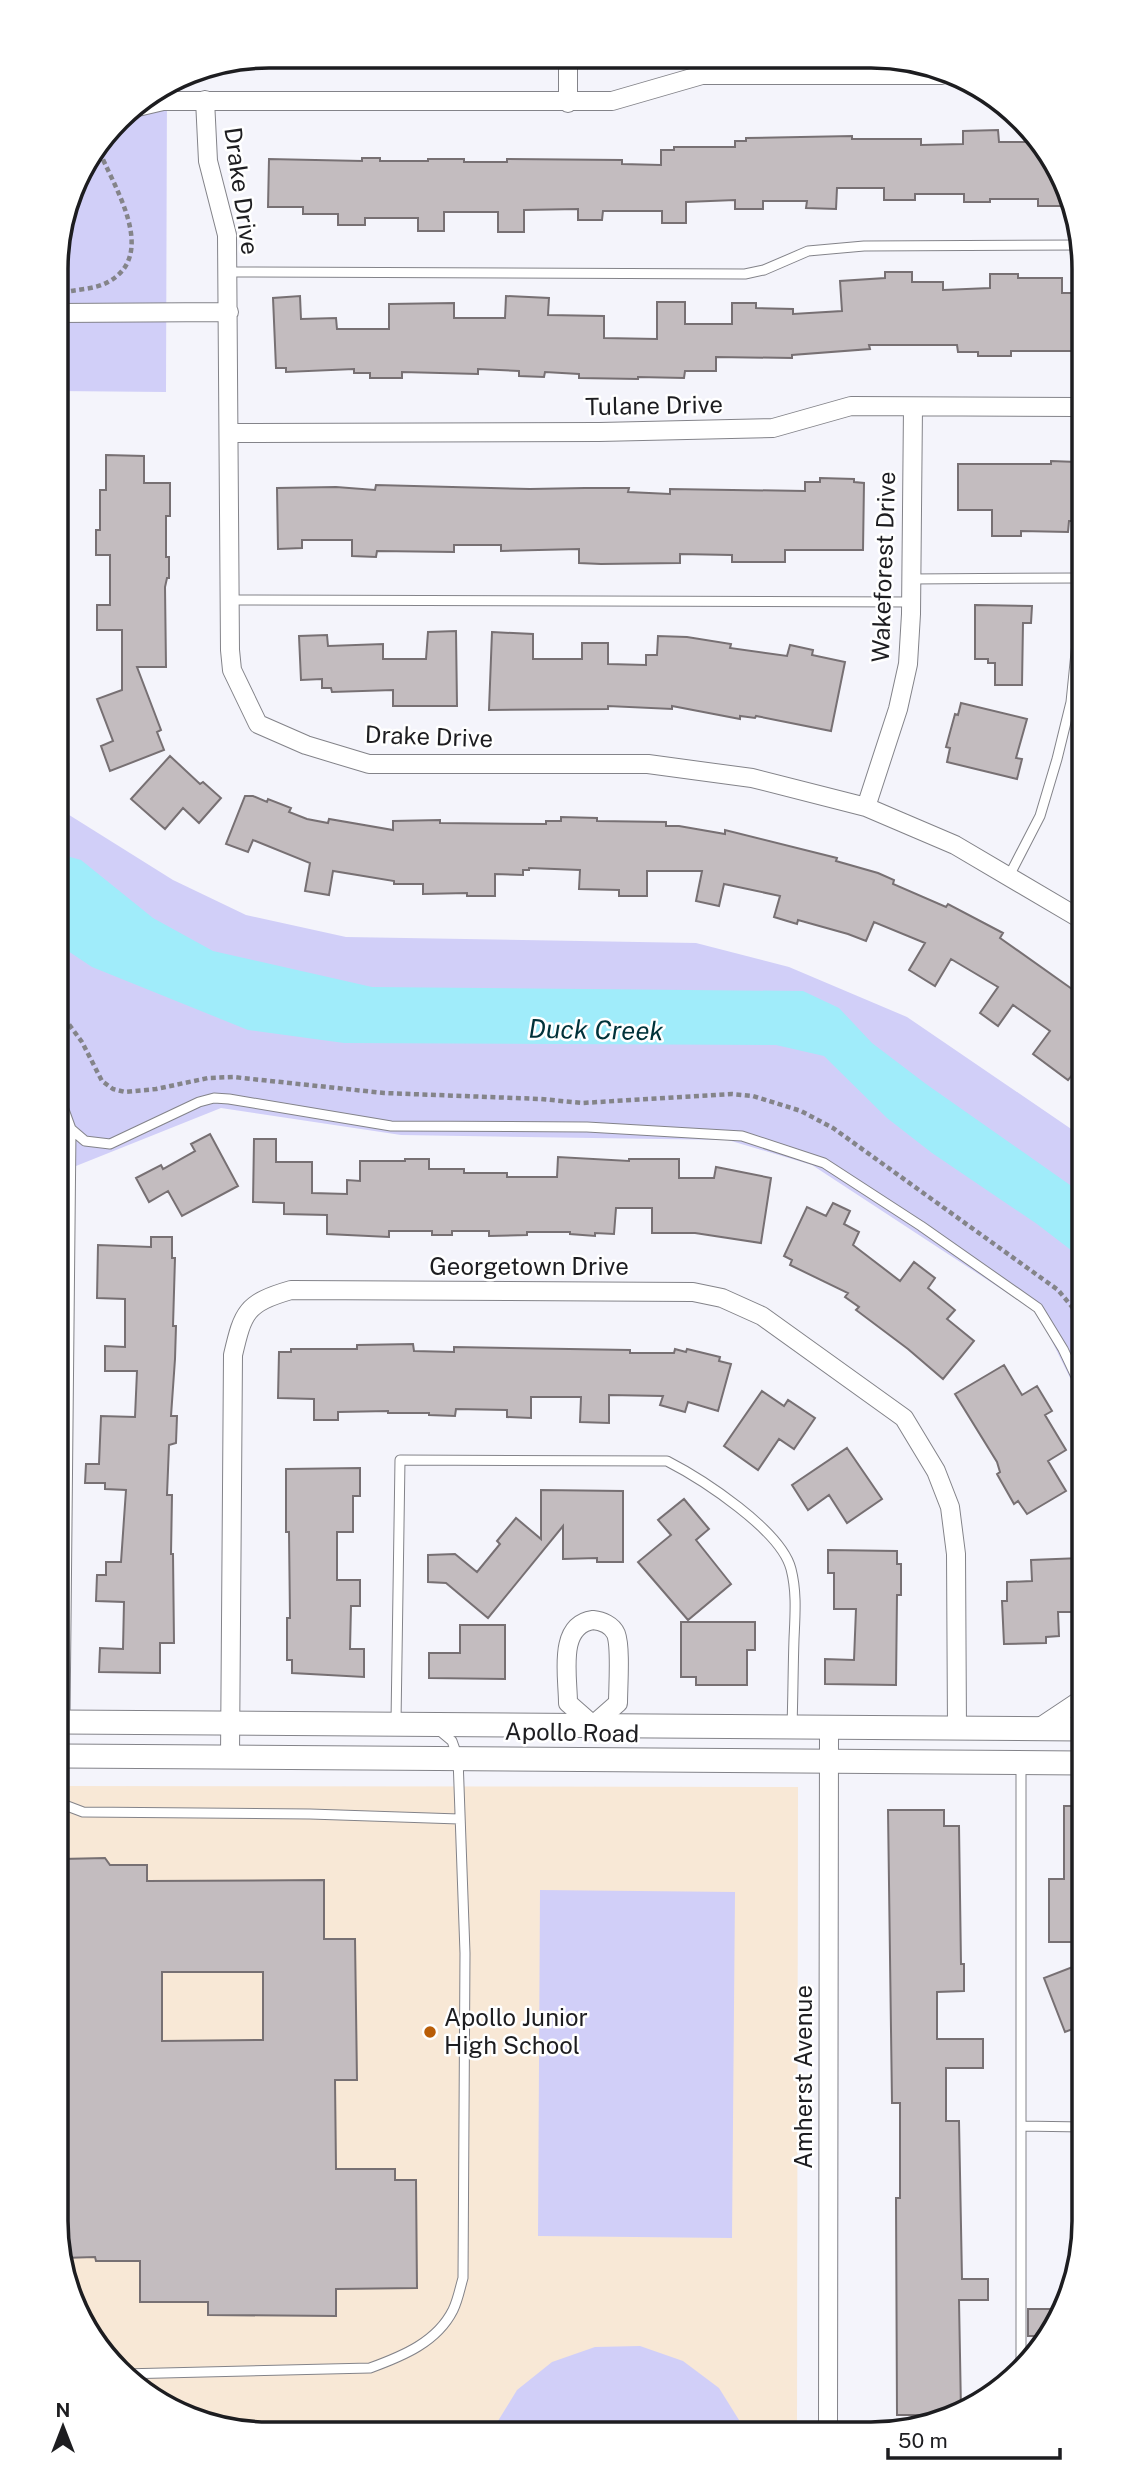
<svg xmlns="http://www.w3.org/2000/svg" width="1140" height="2490" viewBox="0 0 1140 2490" font-family="'Public Sans',sans-serif">
<rect width="100%" height="100%" fill="#f4f4fb"/>
<path fill="#f8e8d6" d="M62,1786L798,1787L797,2427L228,2430L128,2381L85,2328L63,2277Z"/>
<path fill="#d1cff8" d="M167,85L166,392L57,391V286L67,285L66,218L78,174L128,109Z
M58,808L173,880L246,915L346,937L696,943L789,967L907,1017L1080,1135L1081,1400L1038,1313L812,1165L728,1140L401,1135L221,1108L66,1170L59,1128Z
M540,1890L735,1892L732,2238L538,2236Z
M640,2346L683,2361L719,2388L744,2428L493,2429L517,2390L552,2362L595,2347Z"/>
<path fill="#a0ecfa" d="M59,854L81,860L153,918L213,951L372,987L803,991L839,1008L872,1043L926,1084L1080,1192V1257L1037,1224L932,1153L887,1118L824,1056L776,1045L344,1043L248,1030L92,967L59,945Z"/>
<path fill="#c3bcbf" stroke="#777073" stroke-width="2" fill-rule="evenodd" d="M998,130L999,142H1038L1055,162L1066,187V206H1038V199H990V202H964V194H915V200H884V188H837L836,209L806,208L807,201H763V209H735V200L686,202V223H662V211H603L602,220H578V209L524,210V232H498V212H444V231H418V218H365V225H338V214H303V207H268L269,159L362,161V158H380V161H428V159H464V162H507V159L622,160V164L661,165V150H674V147H735V141H746V138L852,136V139H921V145L963,144V131Z
M885,272H912V282H943V290L990,288V274H1018V278H1062V293H1073V296H1077V351H1011V356H978V352H958L957,345H869L870,349L792,355V358L716,357V371H685L684,378L638,377V379L579,378V374L545,372L544,377L519,376V371L478,369V374L402,372V378H370V373H354V369L286,372V368H276L273,298L300,296L301,319L336,318L337,329H389V304L454,303V318H505L506,296L549,298L548,315L604,316V338L657,339V302H685V324H732V303H756V308L793,309V314L842,311L840,281L885,278Z
M106,455L144,456V483H170V516H166V557H169V578H167L165,587L166,667H137L161,730L157,732L164,750L110,771L101,746L113,741L97,699L122,690V630H97V605H110V555H96V530H100V490H106Z
M1051,461L1077,462L1078,521H1069L1068,532L1021,531V536H992V510H958V464H1051Z
M820,478L854,479V482L864,483L863,550H785V562H732V555L680,554V563L601,564L579,563V549L501,551V545H454V552L377,551L376,557L352,556V540H302V548L278,549L277,488L336,487L375,490L376,485L530,489L585,488H629L628,492L670,494V489L805,491V482H820Z
M975,605L1032,606L1031,623H1023L1022,685H995V663H988V659H975Z
M456,631L457,706H393V690L332,692L331,688H322V679L301,680L299,636L327,635L328,646L383,644V659H426L428,632Z
M492,632L533,634V659H582V643H608V664L646,665V655H657L658,636L687,637L731,644L730,648L787,656L790,645L813,650L812,655L845,662L831,731L756,716L755,718L740,716V719L672,706V709L608,706V709L489,710Z
M961,703L1027,719L1016,758L1022,759L1017,779L947,762L950,748L946,747L955,714L958,715Z
M170,756L200,784L203,782L221,798L199,823L183,808L165,829L131,799Z
M245,796H253L267,802L268,799L291,808L289,812L307,819L328,823L329,819L393,830V821L440,820V823L546,824V821H561V817L597,818V821L666,822V826H679L725,834V830L837,858L836,861L878,873L894,880L893,884L946,907L948,904L1003,933L1000,938L1079,994L1080,1065L1068,1080L1033,1054L1050,1031L1013,1005L998,1026L980,1013L998,987L951,959L935,986L909,970L925,943L874,922L866,941L848,934L798,920L797,924L774,917L780,896L724,884L719,906L696,901L702,871H647V896H619V890L579,889L580,870L529,868V870H523V875L495,874V896H467V893L423,894V884H394V881L333,871L329,895L305,891L310,863L253,840L248,852L226,844Z
M210,1134L238,1186L182,1216L168,1191L149,1202L136,1178L161,1165L163,1169L195,1151L191,1144Z
M254,1139H276V1162H312V1193L347,1194V1180L360,1181V1161H405V1159H429V1169H464V1173H507V1177H557L558,1157L629,1161V1159H679V1178H714L716,1167L771,1178L761,1243L695,1233H652V1208H616L614,1234L595,1233V1236L570,1234V1232H527V1235L489,1236V1231H452V1235H432V1231H389V1237L327,1234V1215L284,1214V1203L253,1202Z
M833,1203L850,1211L844,1224L859,1232L853,1245L900,1281L914,1262L935,1278L928,1288L955,1310L947,1319L974,1341L943,1379L908,1349L856,1310L859,1307L845,1297L848,1293L790,1265L792,1260L784,1256L807,1207L826,1216Z
M151,1237H172V1258H175L173,1326H176L175,1359L171,1416H177L176,1443L169,1445L167,1495H172L171,1554H173L174,1643H160V1673L99,1672L100,1648L123,1649L124,1602L96,1601L97,1575H106V1562H121L126,1490L105,1489V1483H85L86,1464H99L101,1416L135,1417L137,1371H105V1346L125,1347V1299L97,1298L98,1245L151,1247Z
M413,1344L414,1351L454,1352V1347L630,1350V1353H674L675,1349L686,1352L687,1349L720,1357L719,1361L731,1364L718,1411L688,1402L685,1412L660,1405L663,1396L609,1395V1423L580,1422L581,1397H531V1418L507,1417V1410L456,1409L455,1416L429,1415V1413H388V1411L338,1412V1420H314V1399L278,1398L279,1352H291V1349H357V1345Z
M1004,1365L1022,1395L1037,1386L1052,1411L1045,1415L1066,1450L1048,1461L1066,1491L1027,1514L1018,1501L1014,1504L997,1474L1000,1472L997,1462L955,1394Z
M762,1391L784,1406L788,1400L815,1418L794,1449L779,1439L758,1470L724,1446Z
M847,1448L882,1499L847,1523L829,1495L808,1510L792,1485Z
M360,1468V1496H353V1532H337V1580H360V1606H351L350,1649H364V1677L292,1673V1660H287V1618H290L289,1532H286V1469Z
M541,1490L623,1491V1562H597V1558L563,1559V1526L488,1618L446,1583L428,1582V1555L455,1554L477,1572L500,1544L497,1541L516,1518L541,1539Z
M684,1499L709,1529L696,1540L731,1584L688,1620L638,1562L671,1535L658,1520Z
M828,1550L897,1551V1564H901V1595H897L896,1685L825,1684V1659L854,1660L856,1609H834V1573H828Z
M1081,1558V1612H1058L1059,1636L1046,1637V1643L1004,1644L1002,1601H1007V1582L1032,1581L1031,1560Z
M681,1622H755V1650H747V1685H696V1677H681Z
M460,1625H505V1679L429,1678V1653H460Z
M1064,1806H1082L1083,1942H1049V1879H1064Z
M888,1810H944V1826H959L961,1964H964V1991L937,1992V2039H983V2068H946V2121H959L962,2279H988V2300H959L961,2411L952,2415H897L896,2198H900V2103H892Z
M105,1858L110,1865H147V1881L324,1880V1939H355L357,2080H335L336,2169H395V2180H416L417,2288L336,2289V2316L208,2315V2302H140V2261H96L95,2257L63,2258L62,1859ZM162,1972H263V2040L162,2041Z
M1083,1963V2025L1065,2032L1044,1978Z
M1028,2309H1064L1048,2336H1028Z"/>
<g fill="none" stroke-linecap="round" stroke-linejoin="round">
<g stroke="#838389" stroke-width="11">
<path id="service" d="M228,272L745,274L764,270L808,251L864,246L1077,245
M911,579L1078,578
M230,600L911,602
M1009,876L1040,816L1057,759L1071,702L1078,633
M59,1096L71,1129L85,1141L110,1144L199,1102L214,1098L229,1099L391,1126L587,1127L742,1136L824,1163L921,1226L1038,1308L1063,1349L1081,1387
M65,1720L71,1129
M396,1722L400,1460L667,1461C702,1479 781,1530 791,1569C797,1592 795,1616 794,1639C793,1668 793,1697 792,1726
M1021,1764V2368
M62,1804L83,1812L310,1814L459,1819
M1021,2126L1083,2127
M122,2374L370,2368C403,2356 437,2342 453,2310C458,2300 460,2288 463,2278L465,1953L458,1758L452,1741L440,1731"/>
</g>
<g stroke="#838389" stroke-width="20">
<path id="minor" d="M205,100L208,161L227,235L230,650L232,670L258,724L306,745L369,764H648L752,778L866,807L955,845L1079,918
M568,103V58
M129,109L163,101H612L702,75H942
M57,313L229,312
M229,433L599,432L773,428L851,406L1077,407
M866,807L898,709L908,664L911,614L913,407
M593,1620C602,1621 612,1625 616,1634C621,1647 618,1688 618,1703L593,1725L568,1703C568,1676 557,1625 593,1620Z
M1037,1729L1082,1699
M230,1756L233,1355C243,1312 246,1303 291,1290L693,1292L722,1298L762,1316L904,1418L936,1471L950,1507L956,1554L957,1729
M828,2427L829,1728"/>
</g>
<g stroke="#838389" stroke-width="25">
<path id="tertiary" d="M61,1722L1082,1729
M62,1756L1082,1763"/>
</g>
<path stroke="#848489" stroke-width="4.5" stroke-dasharray="5 3.5" stroke-linecap="butt" d="M71,291C83,289 98,288 108,282C160,254 112,184 98,148
M59,1011L82,1042L102,1081L113,1089L125,1092L156,1089L208,1078L233,1077L384,1093L541,1099L582,1103L732,1094L753,1096L801,1111L833,1128L1058,1290L1073,1308L1080,1326"/>
<use href="#service" stroke="#fff" stroke-width="9"/>
<use href="#minor" stroke="#fff" stroke-width="18"/>
<use href="#tertiary" stroke="#fff" stroke-width="23"/>
</g>
<circle fill="#b95d07" stroke="#fff" stroke-width="2.5" cx="430" cy="2032" r="7"/>
<g text-anchor="middle" stroke-width="5" stroke-linejoin="round" paint-order="stroke">
<g font-size="24" fill="#1d1d20" stroke="#fff">
<text transform="translate(241 191) rotate(82)" y="8">Drake Drive</text>
<text transform="translate(654 406) rotate(-1)" y="8">Tulane Drive</text>
<text transform="translate(884 567) rotate(-88)" y="8">Wakeforest Drive</text>
<text transform="translate(429 737) rotate(2)" y="8">Drake Drive</text>
<text x="529" y="1275">Georgetown Drive</text>
<text transform="translate(572 1733) rotate(1)" y="8">Apollo Road</text>
<text transform="translate(804 2077) rotate(-90)" y="8">Amherst Avenue</text>
</g>
<g font-size="24" fill="#1d1d20" stroke="#fff" text-anchor="start">
<text x="444" y="2026">Apollo Junior<tspan x="444" dy="28">High School</tspan></text>
</g>
<g font-size="26" font-style="italic" fill="#00323a" stroke="#fff">
<text transform="translate(596 1030) rotate(1)" y="9">Duck Creek</text>
</g>
</g>
<path d="M0 0H1140V2490H0ZM269 68H871A201 201 0 0 1 1072 269V2221A201 201 0 0 1 871 2422H269A201 201 0 0 1 68 2221V269A201 201 0 0 1 269 68Z" fill="#fff" fill-rule="evenodd"/>
<path fill="none" stroke="#1d1d20" stroke-width="3.5" d="M269 68H871A201 201 0 0 1 1072 269V2221A201 201 0 0 1 871 2422H269A201 201 0 0 1 68 2221V269A201 201 0 0 1 269 68Z"/>
<g transform="translate(63 2427)" stroke="#ffffff" stroke-width="5" paint-order="stroke">
<path d="M0-5L12 26L0 18L-12 26Z" fill="#1d1d20"/>
<text y="-10" font-size="19" font-weight="bold" text-anchor="middle" fill="#1d1d20">N</text>
</g>
<path d="M888 2448v10h172v-10" fill="none" stroke="#1d1d20" stroke-width="3.5"/>
<text x="898" y="2448" font-size="21" fill="#1d1d20" stroke="#ffffff" stroke-width="5" paint-order="stroke">50 m</text>
</svg>
